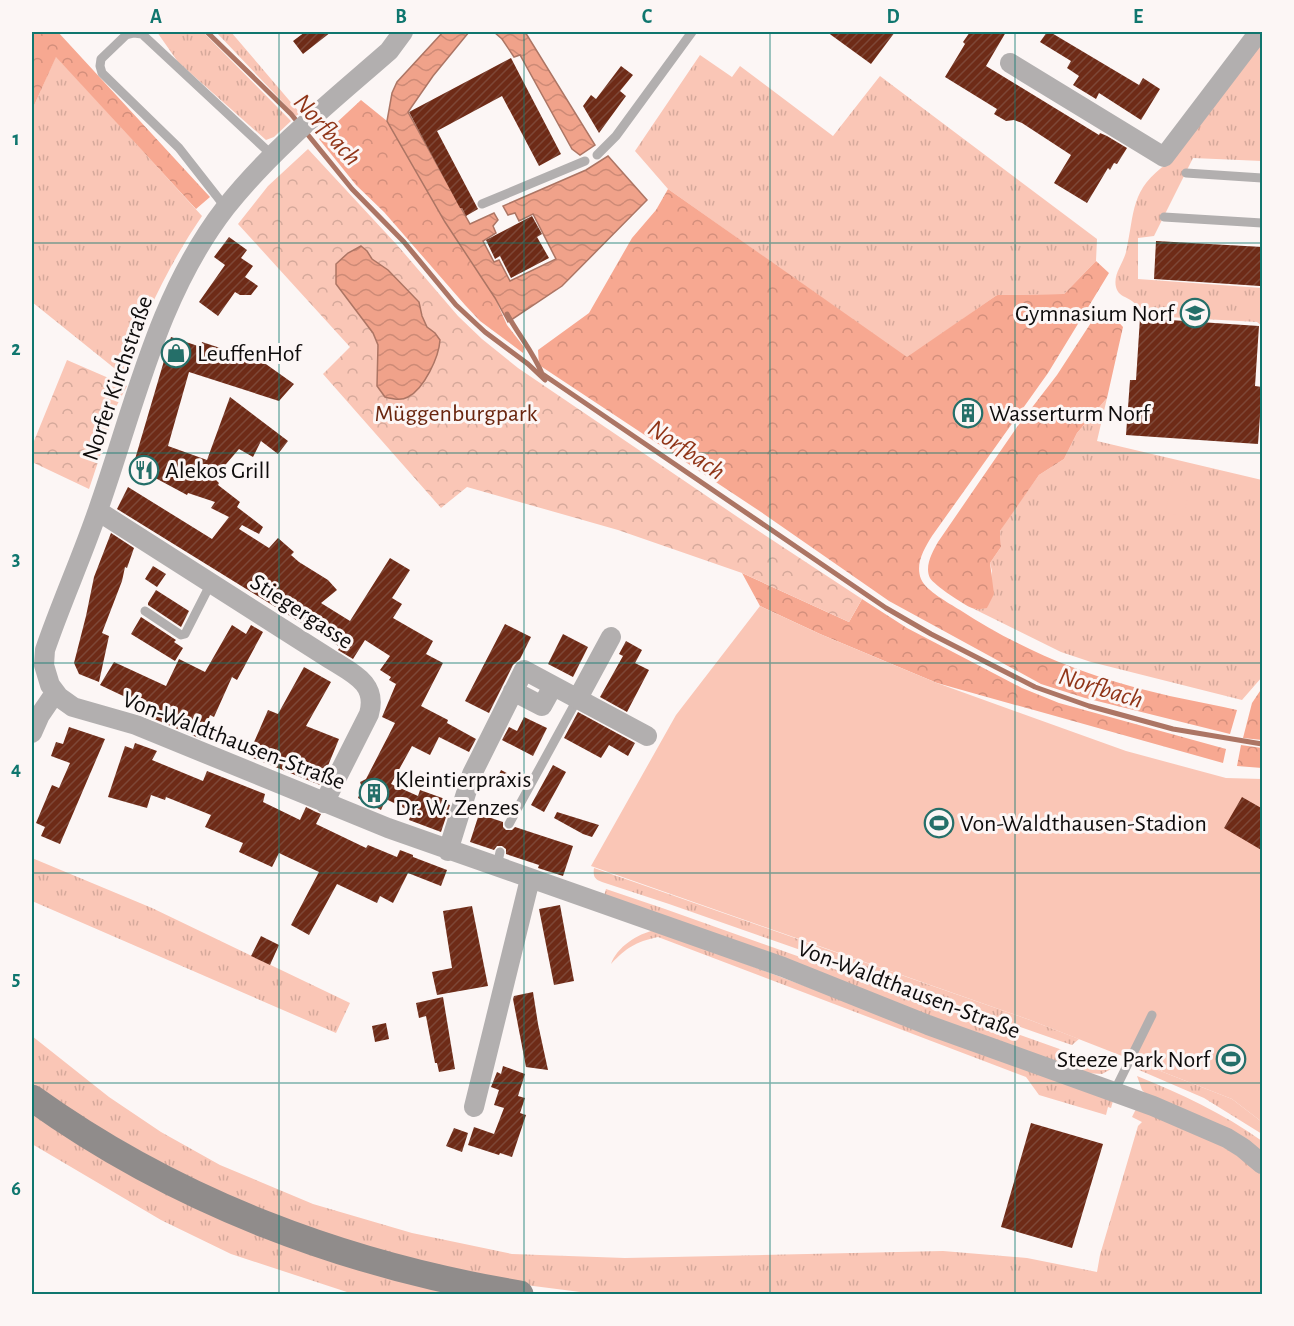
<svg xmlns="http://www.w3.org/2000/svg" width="1294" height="1326" viewBox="0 0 1294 1326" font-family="'Alegreya Sans',sans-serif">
<defs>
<pattern id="grass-tufts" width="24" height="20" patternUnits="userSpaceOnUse" patternTransform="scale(1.5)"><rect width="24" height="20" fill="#fac6b6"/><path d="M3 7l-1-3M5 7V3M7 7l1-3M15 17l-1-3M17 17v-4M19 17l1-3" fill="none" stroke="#d5a99b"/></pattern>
<pattern id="forest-crowns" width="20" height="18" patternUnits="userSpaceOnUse" patternTransform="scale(1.5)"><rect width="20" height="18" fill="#f7a891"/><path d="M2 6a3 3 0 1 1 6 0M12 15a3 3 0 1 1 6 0" fill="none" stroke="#d38f7c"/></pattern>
<pattern id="park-crowns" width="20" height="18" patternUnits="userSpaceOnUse" patternTransform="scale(1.5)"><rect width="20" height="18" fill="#fac6b6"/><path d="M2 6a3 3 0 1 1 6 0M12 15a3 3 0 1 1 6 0" fill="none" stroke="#d5a99b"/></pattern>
<pattern id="water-waves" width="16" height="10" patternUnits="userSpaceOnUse" patternTransform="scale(1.5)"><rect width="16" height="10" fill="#f0a28a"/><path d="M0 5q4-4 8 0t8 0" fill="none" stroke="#cd8a76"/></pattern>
<pattern id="building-hatch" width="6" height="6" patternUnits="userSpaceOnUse" patternTransform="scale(1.5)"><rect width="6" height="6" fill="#6e2b17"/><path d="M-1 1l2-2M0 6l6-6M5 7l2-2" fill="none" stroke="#7d4737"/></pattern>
</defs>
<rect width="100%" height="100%" fill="#fcf6f5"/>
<path fill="url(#grass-tufts)" d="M157,32H203L291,121L274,137L266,140L178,62Z
M216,32H231L300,113L296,116Z
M1262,42V161L1193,158L1154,236L1138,238V279L1262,288V333V326L1257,322L1150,316L1140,312C1134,295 1119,300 1116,287C1113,274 1123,264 1126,252C1135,212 1130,189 1168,163Z
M700,55L732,77L740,66L833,136L880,76L1097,239L1096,261L1064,294L997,295L907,358L668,189L635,151Z
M56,56L202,216C168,266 143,318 124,376L32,302V110Z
M1107,398L1097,441L1262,480V677L1242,700L1091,662L1061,652L974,609L987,608L992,571L990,563L1001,547L1000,531L1006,521L1039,475L1064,459L1077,433Z
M32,858L152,908L350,1003L336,1033L32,901Z
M594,868L1030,1020L1079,1039L1072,1045L1063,1042L669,904L602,882C594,879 593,876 594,868Z
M606,889L665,909L1113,1068L1102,1074L1086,1073L604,896Z
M655,930L1113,1101L1111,1108L1108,1107L1106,1115L1039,1095L1026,1077L658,937C635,942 626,948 611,964C617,947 637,934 655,930Z
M32,1036L109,1097L161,1132L220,1165L313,1204L412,1233L512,1254L625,1258L943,1251L1027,1258L1097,1272L1100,1255L1138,1126L1142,1122L1132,1117L1136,1109C1181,1125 1226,1143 1262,1174V1294H1102L1029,1292L869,1294H596L487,1280L416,1265L215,1194L32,1089Z
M1140,1063L1232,1099L1262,1122V1134L1204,1098L1139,1070Z
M1137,1076C1181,1094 1223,1113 1262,1141V1155L1147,1095L1142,1090Z
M32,1110L57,1127L471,1294H353L231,1254L161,1220L32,1144Z"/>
<path fill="url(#forest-crowns)" d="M32,32H58L210,197L196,209L56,57L32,110Z
M361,100L387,121L445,222L495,298L507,325L524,347L523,353L480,321L465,305L384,212L356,185L319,139Z
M668,189L907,357L997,295L1064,294L1096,261L1109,273L1048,373L932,536C924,549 915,564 921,579C926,591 949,603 960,610C1012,644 1070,670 1130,686C1165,696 1201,702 1237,710L1230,734L1085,698L1041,684L889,601L761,512L539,365L538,350L589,313L632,238L656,210Z
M1096,315L1113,316L1123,327L1107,398L1077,433L1064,459L1039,475L1000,531L1001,547L990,563L994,594L987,608C982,609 976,610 972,608C964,605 934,585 930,578C924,566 933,551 938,542L1017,427L1057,375Z
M742,573L849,622L862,599L907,628L1022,688L1059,703L1226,749L1223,763L937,683L820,634L760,606Z
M1262,688V740L1243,738L1252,703Z
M1241,745L1262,748V768L1237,766Z"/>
<path fill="url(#park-crowns)" d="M308,149L398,246L458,316L482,339L518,368L745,522L862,599L849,622L742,573L618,530L467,487L441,508L323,374L350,347L238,224L268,186Z
M67,360L127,386L117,405L89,489L32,462V446Z"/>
<path fill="#fac6b6" d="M1173,480L1191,484L1183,517L1165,512Z
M760,606L820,634L937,683L1126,751L1226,778L1262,779V1122L1232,1099L1030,1020L591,866L676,715Z"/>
<path fill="url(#water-waves)" stroke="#ac7564" stroke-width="1.5" d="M443,32H469L433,76L408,112L470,224L494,213L498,220L493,226L496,233L483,241L494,262L499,260L510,281L556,259L533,214L519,221L515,213L508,215L503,206L586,170L608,156L647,200L562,286L508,322L495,298L445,222L387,121L392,93L397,82Z
M494,32H524L527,35L595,145L580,155L572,149L520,55L514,57L502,39Z
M361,246L367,251L372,259L388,270L419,302L422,316L427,327L435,333L440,340C439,357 424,389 408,397C401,401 393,399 385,397L377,386L378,345L373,333L336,284V264L348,253Z"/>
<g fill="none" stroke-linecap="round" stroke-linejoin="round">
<path stroke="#ac7564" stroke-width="5" d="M207,32L291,114L352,189L404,242L456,305L485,332L528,364L545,380L541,373L886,608L931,634L1035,687L1089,706L1173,729L1262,744
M507,314C519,336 534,353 543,376"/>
</g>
<path fill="url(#building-hatch)" d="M305,32H331L303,54L293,41Z
M827,32H895L871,64Z
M970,32H1006L986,66L1099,135L1100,133L1107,136L1127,148L1117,164L1114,163L1110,170L1108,168L1087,203L1054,183L1071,155L1022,123L1014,120L1006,121L994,114L997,109L945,77L965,44L963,42Z
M1047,32H1050L1139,85L1143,78L1160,89L1141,120L1099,93L1096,99L1073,85L1079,76L1067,68L1071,61L1040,42Z
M511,58L561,154L539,166L502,96L437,131L478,209L466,216L462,208H460L409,112Z
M621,66L633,75L620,91L626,96L599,133L583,106L591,95L596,99Z
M532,216L542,234L537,237L549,258L511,278L500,256L495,259L486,240Z
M229,237L247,250L241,258L253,266L245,277L258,286L251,295H240L235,292L218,316L199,302L225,265L214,257Z
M1156,241L1263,247L1260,286L1154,279Z
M1140,318L1259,326L1255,386L1262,387L1258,444L1126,435L1130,380H1136Z
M171,337L201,347L202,342L263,362L294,384L279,401L189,372L168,446L207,460L230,397L288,441L278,454L261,441L253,457L239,449L214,478L219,483L218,485L240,502L237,507L263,527L259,534L242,525L239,529L269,548L278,538L294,552L291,555L299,562L328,580L337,590L321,603L350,621L390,558L410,570L392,598L402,604L393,618L433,641L426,654L443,663L421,706L448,720L447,723L476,739L469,752L439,737L430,755L412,746L391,784L418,796L420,790L445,799L444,803L450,805L441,832L409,820L412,812L386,799L381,810L358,798L362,788L360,782L366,779L395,723L382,717L396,684L389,680L391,677L380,670L390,656L365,640L353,659L338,650L340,647L117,509L128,487L212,539L229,517L211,508L215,502L188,493L187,495L133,466Z
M111,533L134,548L127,568L125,567L122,581L102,633L109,636L99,682L79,674L74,663L86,616L94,577Z
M153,566L166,574L157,587L145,579Z
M156,590L189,611L181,627L148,605V603Z
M141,617L176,640L174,642L183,648L175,661L131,634Z
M505,624L531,637L520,659L513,665L489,713L465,701Z
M232,625L246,634L251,625L263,632L237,680L232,677L214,717L210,715L201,739L152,718L155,711L100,685L114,662L166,686L179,659L205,672Z
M563,634L588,647L573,677L548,664Z
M626,641L642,650L635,663L649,670L627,712L600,697L623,656L619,654Z
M304,667L331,682L306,726L339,739L320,785L248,756L268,710L278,714Z
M578,712L635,743L628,756L609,745L601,758L564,738Z
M524,717L547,728L533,756L502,740L509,727L517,731Z
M69,727L105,739L60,844L41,836L45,827L36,823L52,785L59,788L70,763L51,756L56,742L63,744Z
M135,743L157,751L152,760L203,781L207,771L265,794L263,802L300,820L306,807L316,812L321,814L316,824L366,848L368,845L397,857L400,850L413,855V857L447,870L441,886L408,873L393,903L380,896L377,903L337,884L309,935L291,925L319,872L279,853L272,867L239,852L243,843L205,827L211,815L166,797L165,800L151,795L147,808L108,797L125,746L133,749Z
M553,765L566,772L544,812L531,805Z
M501,770L514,777L507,789L495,783Z
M1242,797L1263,809V851L1224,828Z
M557,812L599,825L592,837L583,834L554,818Z
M479,814L503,822V827L506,830H512L515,827L573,846L563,876L538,868L539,865L506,854V849L502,846H497L494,850L470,842Z
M560,905L574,981L554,985L539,909Z
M472,906L488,986L437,995L432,972L452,968L443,911Z
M261,936L279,945L270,965L251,956Z
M533,992L538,1024L548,1070L526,1067L513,999L514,996Z
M443,997L455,1069L439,1072L437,1063H435L426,1016L419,1018L416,1003Z
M386,1023L389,1039L375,1042L372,1026Z
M503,1066L525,1074L518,1096L525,1098L520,1113L526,1115L512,1157L500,1153L499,1155L468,1145L474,1127L494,1134L504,1108L494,1105L499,1090L491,1087L497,1072L501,1074Z
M1031,1123L1103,1144L1072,1248L1001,1227Z
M454,1128L468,1133L462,1152L446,1146Z"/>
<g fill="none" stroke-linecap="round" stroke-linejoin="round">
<path stroke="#b2afaf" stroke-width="9" d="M597,155L616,136L692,32
M1186,173L1262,178
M482,204L585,161
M226,208L179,148L102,73L100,66L101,59L126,35L134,33L142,34L272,155
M1164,217L1262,223
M145,611L181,635L185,634L211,583
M509,824L578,698
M497,867L500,852
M1114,1092L1152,1015"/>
<path stroke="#b2afaf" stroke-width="20" d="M403,32L389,51C333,100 273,148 226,207C157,296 135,406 98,510C82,557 61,603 45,650L44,665L50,685L59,697L73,707L136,725L388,828L783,967L928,1025L1153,1106L1227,1138L1243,1148L1262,1164
M1010,63L1164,157L1259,32
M98,511L330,659C352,673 378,683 369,714L324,803
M513,691L542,706L553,686
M578,698L611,637
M32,733L40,715L55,693
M448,851L472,774L524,670L647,736
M474,1107L530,879"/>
<path stroke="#908c8b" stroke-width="27" d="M32,1098C177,1202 345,1265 520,1294"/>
</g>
<path fill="none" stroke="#0f766e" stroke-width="1.5" stroke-opacity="0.55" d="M279,32V1294M524,32V1294M770,32V1294M1015,32V1294M32,243H1262M32,453H1262M32,663H1262M32,873H1262M32,1083H1262"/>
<defs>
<g id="school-ring" transform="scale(1.5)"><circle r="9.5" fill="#fcf6f5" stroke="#256f69" stroke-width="1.5"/><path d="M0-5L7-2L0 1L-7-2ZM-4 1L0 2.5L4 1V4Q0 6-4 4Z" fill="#256f69"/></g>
<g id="shop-ring" transform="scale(1.5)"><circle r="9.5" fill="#fcf6f5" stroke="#256f69" stroke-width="1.5"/><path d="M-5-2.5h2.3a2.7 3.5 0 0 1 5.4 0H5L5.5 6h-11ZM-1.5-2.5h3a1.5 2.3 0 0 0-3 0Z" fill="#256f69"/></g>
<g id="building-ring" transform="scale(1.5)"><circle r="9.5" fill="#fcf6f5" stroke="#256f69" stroke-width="1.5"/><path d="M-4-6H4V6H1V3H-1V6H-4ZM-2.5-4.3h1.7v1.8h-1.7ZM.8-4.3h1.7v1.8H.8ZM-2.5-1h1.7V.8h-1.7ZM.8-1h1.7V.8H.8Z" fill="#256f69"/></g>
<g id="restaurant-ring" transform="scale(1.5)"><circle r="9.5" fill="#fcf6f5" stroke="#256f69" stroke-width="1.5"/><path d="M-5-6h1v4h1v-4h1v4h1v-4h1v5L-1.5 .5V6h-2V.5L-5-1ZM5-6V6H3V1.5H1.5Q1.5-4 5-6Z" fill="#256f69"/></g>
<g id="stadium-ring" transform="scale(1.5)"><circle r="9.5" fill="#fcf6f5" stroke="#256f69" stroke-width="1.5"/><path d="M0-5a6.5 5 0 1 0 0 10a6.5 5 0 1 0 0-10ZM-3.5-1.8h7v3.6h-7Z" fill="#256f69"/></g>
</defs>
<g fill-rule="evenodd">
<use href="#school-ring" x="1195" y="313"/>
<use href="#shop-ring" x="176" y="353"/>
<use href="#building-ring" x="968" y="413"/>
<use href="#restaurant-ring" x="144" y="470"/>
<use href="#building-ring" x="374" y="793"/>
<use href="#stadium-ring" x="939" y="823"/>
<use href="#stadium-ring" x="1231" y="1059"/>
</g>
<g text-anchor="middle" stroke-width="6" stroke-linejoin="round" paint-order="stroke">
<g font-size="24" fill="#0e0c0c" stroke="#fcf6f5" text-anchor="start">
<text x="1174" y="321" text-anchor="end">Gymnasium Norf</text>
<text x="197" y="361">LeuffenHof</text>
<text x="989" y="421">Wasserturm Norf</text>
<text x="165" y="478">Alekos Grill</text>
<text x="395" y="787">Kleintierpraxis<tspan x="395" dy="28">Dr. W. Zenzes</tspan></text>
<text x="960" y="831">Von-Waldthausen-Stadion</text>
<text x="1210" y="1067" text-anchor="end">Steeze Park Norf</text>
</g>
<g font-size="24" fill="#0e0c0c" stroke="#fcf6f5">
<text transform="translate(117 378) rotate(-71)" y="8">Norfer Kirchstraße</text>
<text transform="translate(302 611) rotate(33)" y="8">Stiegergasse</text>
<text transform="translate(234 740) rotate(21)" y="8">Von-Waldthausen-Straße</text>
<text transform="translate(909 989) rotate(21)" y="8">Von-Waldthausen-Straße</text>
</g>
<g font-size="24" fill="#69250e" stroke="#fcf6f5">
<text x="456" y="421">Müggenburgpark</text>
</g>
<g font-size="26" font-style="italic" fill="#903518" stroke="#fcf6f5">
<text transform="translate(328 129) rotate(48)" y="9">Norfbach</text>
<text transform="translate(687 449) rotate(34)" y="9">Norfbach</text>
<text transform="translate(1101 687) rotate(17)" y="9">Norfbach</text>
</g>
</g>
<rect width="1294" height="1326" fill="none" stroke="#fcf6f5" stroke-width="66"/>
<rect x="33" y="33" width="1228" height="1260" fill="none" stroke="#0f766e" stroke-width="2"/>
<g font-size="20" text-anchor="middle" font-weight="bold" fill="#0f766e">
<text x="156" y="23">A</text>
<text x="401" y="23">B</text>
<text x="647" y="23">C</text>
<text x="893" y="23">D</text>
<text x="1138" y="23">E</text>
<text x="16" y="145">1</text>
<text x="16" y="355">2</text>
<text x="16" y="565">3</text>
<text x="16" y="775">4</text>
<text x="16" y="985">5</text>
<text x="16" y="1195">6</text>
</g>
</svg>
